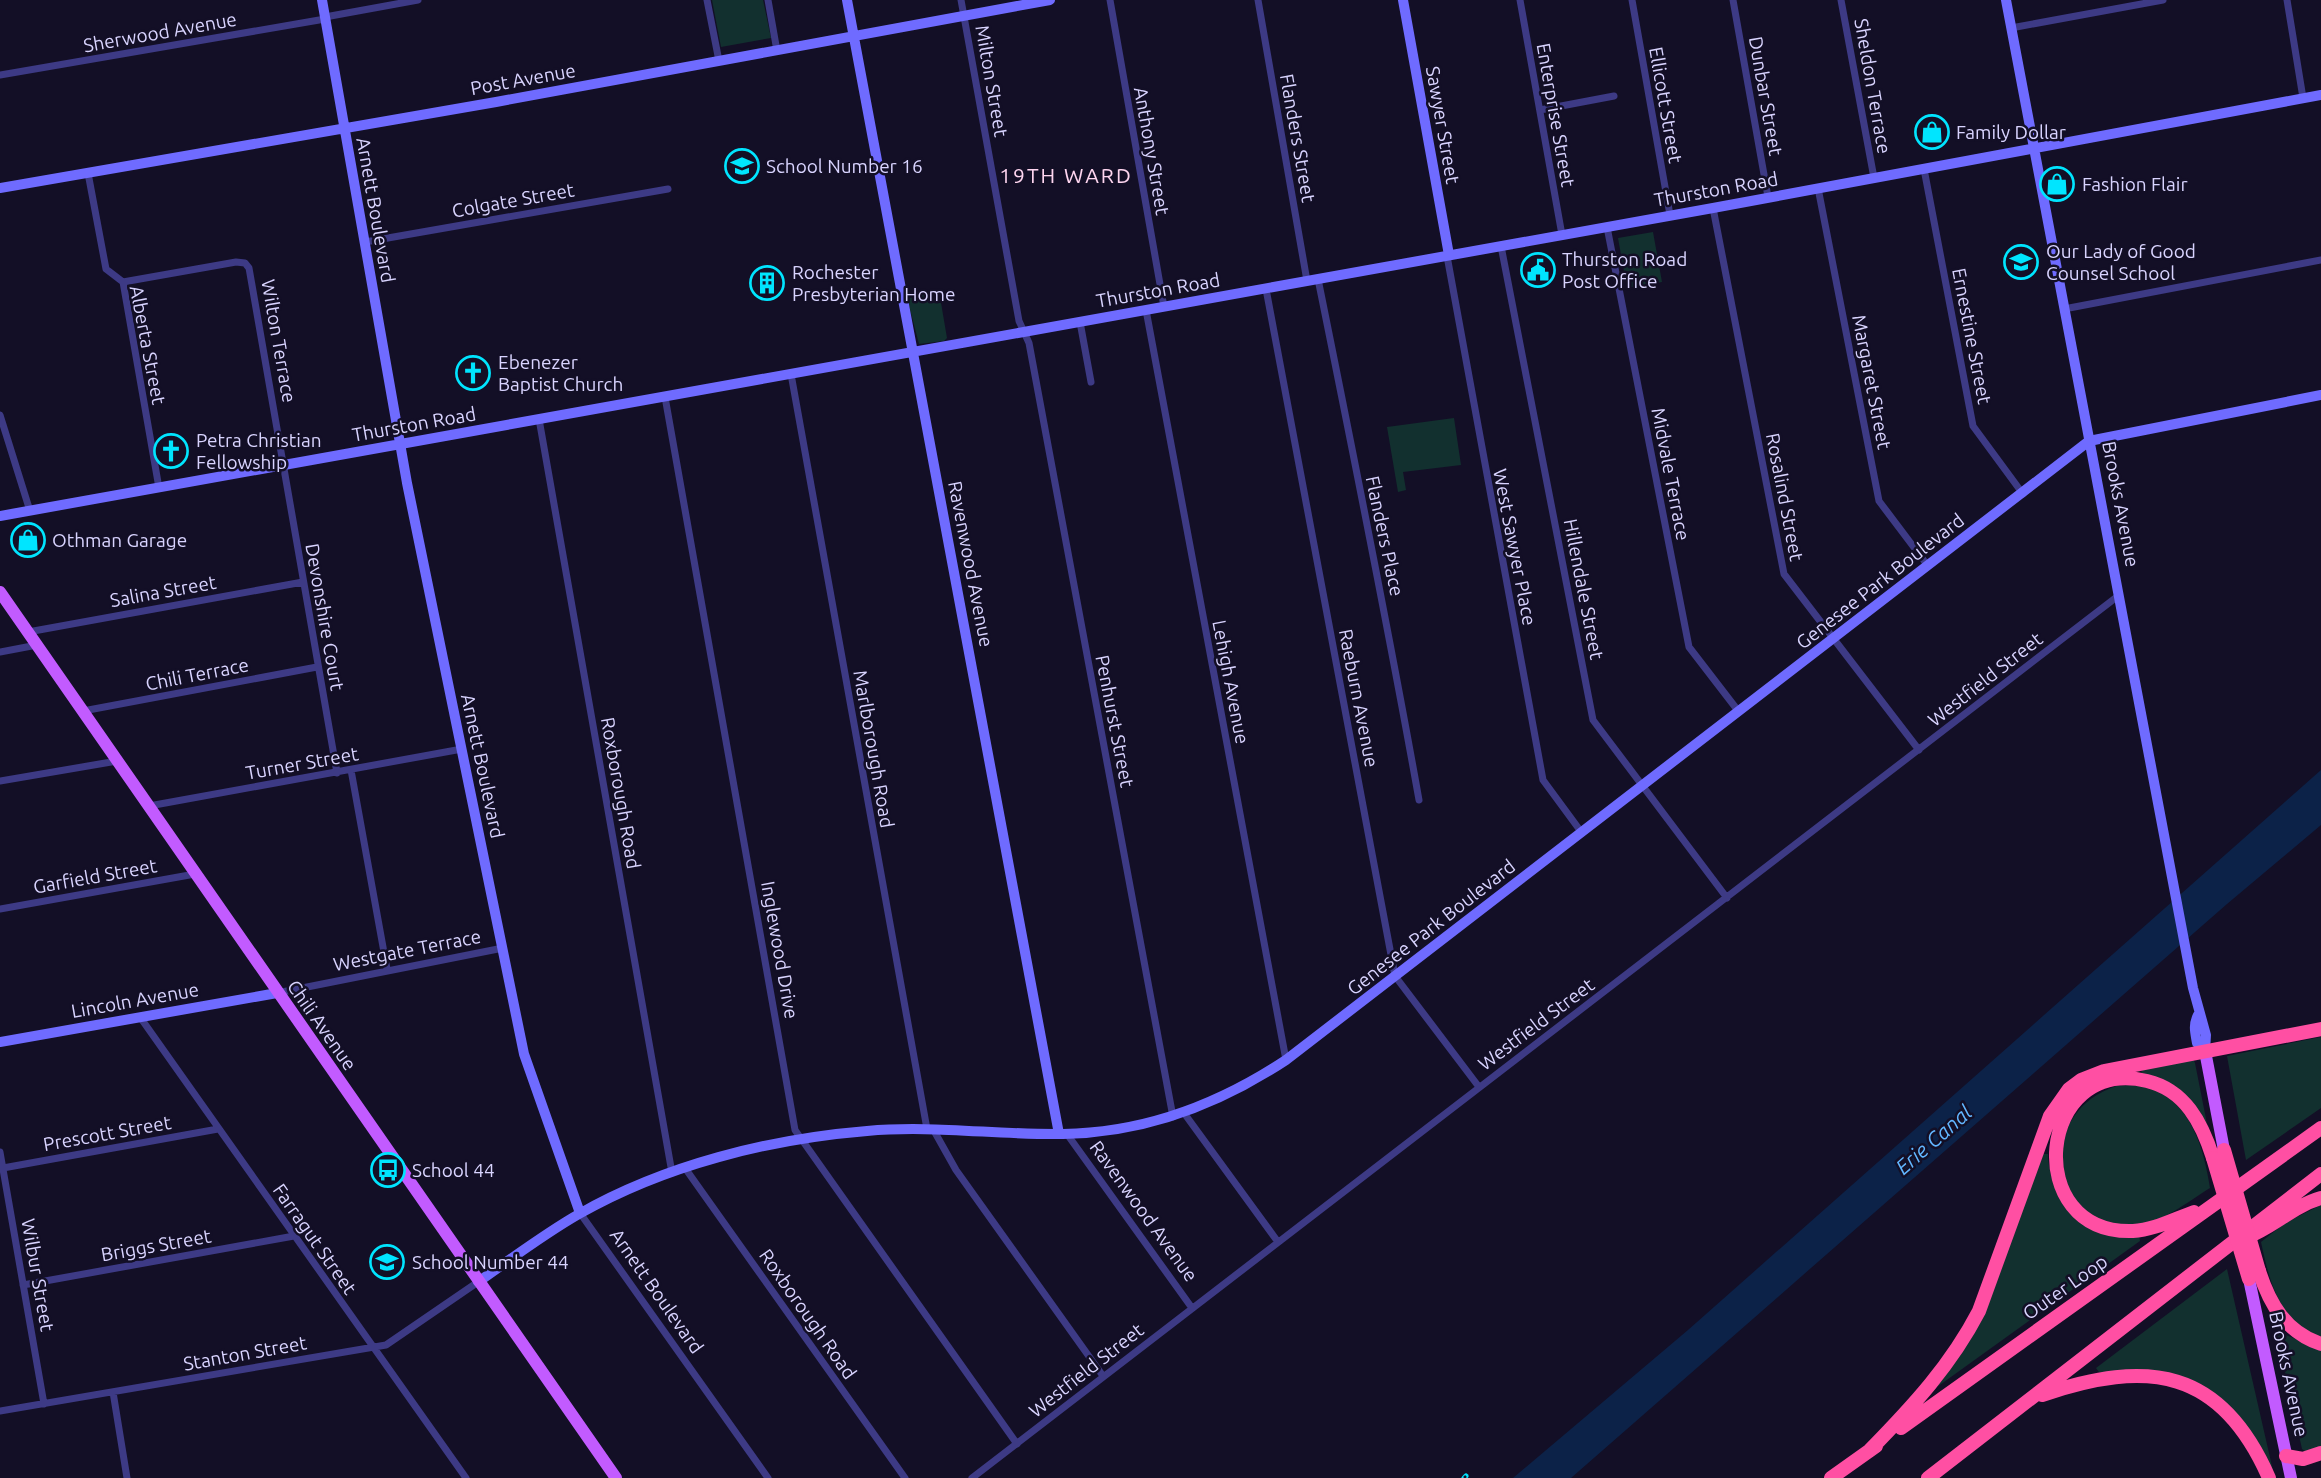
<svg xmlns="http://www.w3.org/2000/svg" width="2321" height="1478" viewBox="0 0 2321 1478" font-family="Ubuntu,sans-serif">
<rect width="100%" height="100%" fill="#130f26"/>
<path fill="#12302f" d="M712,0H763L771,38L721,47Z
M1653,232L1662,282L1627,288L1618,238Z
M936,292L940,297L947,338L944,341L919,344L907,298Z
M1454,418L1461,465L1403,472L1406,490L1398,492L1387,427Z
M2321,1037V1108L2246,1160L2227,1056Z
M2193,1059L2195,1063L2207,1124L2141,1076L2142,1068Z
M2116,1086C2126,1086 2139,1084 2148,1087C2191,1101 2204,1149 2210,1188C2186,1203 2163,1222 2134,1226C2060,1236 2026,1117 2116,1086Z
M2043,1154H2048C2049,1202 2090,1245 2139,1235L2140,1241L1937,1387L1974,1334Z
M2321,1205V1339C2279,1320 2270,1284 2261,1242L2285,1223Z
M2227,1269L2274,1475L2238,1417L2142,1371L2099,1372L2096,1368Z
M2276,1331L2321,1349V1446L2306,1452L2302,1449Z"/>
<path fill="#0c2248" d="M2321,770V825L2227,904L1571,1478H1513L1688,1330Z"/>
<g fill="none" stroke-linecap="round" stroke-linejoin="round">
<path stroke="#3d3a85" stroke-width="7" d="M707,0L719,61
M768,0L777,51
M961,0L1019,321L1029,343L1173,1117
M1110,0L1164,307
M1258,0L1307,281
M1520,0L1562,235
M1632,0L1670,215
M1733,0L1768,197
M1841,0L1874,178
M2287,0L2303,98
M325,17L418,0
M2011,28L2163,0
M0,75L325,19
M1540,110L1614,96
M1924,169L1973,426L2023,494
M88,173L106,269L123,282L159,488
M1818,188L1879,501L1928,566
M1713,208L1784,574L1919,750
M1607,227L1689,647L1739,712
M365,242L668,189
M1501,246L1593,720L1727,898
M1447,256L1543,780L1582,833
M1318,279C1353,452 1388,626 1419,800
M123,282L236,262L245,263L249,268L337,773
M1266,289L1395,976L1479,1087
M2064,309L2321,260
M1146,310L1286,1060
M1080,322L1091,382
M791,374L927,1129
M665,397L795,1130L1017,1444
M0,415L30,511
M539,419L672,1173
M28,632L303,582
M0,652L37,645
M83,711L317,667
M351,770L387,969
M0,781L117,761
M149,806L462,749
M0,909L195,874
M277,993L503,948
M140,1017L466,1478
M1184,1113L1278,1242
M933,1129L956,1170L1103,1376
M1067,1134L1192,1308
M0,1152L44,1404
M3,1168L218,1129
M685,1168L905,1478
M580,1213L768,1478
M23,1285L294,1236
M113,1392L127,1478
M0,1411L386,1345L478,1282
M972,1478L2118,596"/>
<path stroke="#6f6bff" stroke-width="10" d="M322,0L407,483L524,1054L580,1213
M847,0L1059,1134
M1403,0L1449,255
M2006,0L2193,988L2206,1035L2205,1051
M0,188L496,102L1050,0
M0,516L1713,208L2321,95
M2198,1015C2193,1025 2195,1032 2197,1043L2205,1049
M0,1042L277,993
M478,1282C511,1259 544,1234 579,1214C665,1165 769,1139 867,1131C932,1125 997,1135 1063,1134C1145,1133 1218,1105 1286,1060L2089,441L2321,395"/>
<path stroke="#c25bff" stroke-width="12" d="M0,592L616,1478
M2205,1051L2224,1150
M2249,1279L2291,1478"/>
<path stroke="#ff4fa3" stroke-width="14" d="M2194,1212C2174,1219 2154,1230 2133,1231C2020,1235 2037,1055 2147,1081C2185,1090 2202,1123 2213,1158
M2245,1238C2272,1228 2293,1206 2321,1198
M2259,1271C2270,1305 2286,1332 2321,1344
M2042,1395C2148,1359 2221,1368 2269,1478
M1901,1428L2321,1128
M1870,1450C1913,1406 1951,1365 1979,1311L2050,1116L2069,1089L2081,1080L2104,1071L2321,1029
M2286,1456L2303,1459L2321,1453
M1831,1478L1876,1446
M1928,1478L2321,1174"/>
<g stroke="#00e5ff" stroke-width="5">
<path id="rail" d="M1464,1478L1466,1476"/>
</g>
<use href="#rail" stroke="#130f26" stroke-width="2.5" stroke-dasharray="8" stroke-linecap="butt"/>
<path stroke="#ff4fa3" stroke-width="14" d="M2224,1150L2259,1271
M2213,1158L2249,1279"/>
</g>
<defs>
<g id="shop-ring" transform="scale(1.75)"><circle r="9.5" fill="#130f26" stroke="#00e5ff" stroke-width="1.5"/><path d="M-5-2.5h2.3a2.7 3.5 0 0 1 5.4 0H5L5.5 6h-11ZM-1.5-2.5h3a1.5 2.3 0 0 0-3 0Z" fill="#00e5ff"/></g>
<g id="school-ring" transform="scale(1.75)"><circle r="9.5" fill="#130f26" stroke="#00e5ff" stroke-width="1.5"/><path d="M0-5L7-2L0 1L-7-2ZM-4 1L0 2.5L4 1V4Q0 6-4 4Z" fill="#00e5ff"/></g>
<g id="civic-ring" transform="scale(1.75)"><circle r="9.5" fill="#130f26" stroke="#00e5ff" stroke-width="1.5"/><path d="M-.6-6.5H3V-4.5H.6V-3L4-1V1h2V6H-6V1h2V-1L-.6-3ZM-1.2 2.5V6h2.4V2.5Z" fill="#00e5ff"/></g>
<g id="building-ring" transform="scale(1.75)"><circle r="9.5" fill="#130f26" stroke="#00e5ff" stroke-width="1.5"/><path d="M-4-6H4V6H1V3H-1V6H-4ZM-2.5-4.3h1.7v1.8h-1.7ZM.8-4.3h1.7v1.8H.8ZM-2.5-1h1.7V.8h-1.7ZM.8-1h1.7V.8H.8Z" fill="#00e5ff"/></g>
<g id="church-ring" transform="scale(1.75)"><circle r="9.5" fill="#130f26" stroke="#00e5ff" stroke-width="1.5"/><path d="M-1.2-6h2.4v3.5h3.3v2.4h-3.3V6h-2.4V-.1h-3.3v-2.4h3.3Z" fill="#00e5ff"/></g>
<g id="bus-ring" transform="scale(1.75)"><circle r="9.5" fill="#130f26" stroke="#00e5ff" stroke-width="1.5"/><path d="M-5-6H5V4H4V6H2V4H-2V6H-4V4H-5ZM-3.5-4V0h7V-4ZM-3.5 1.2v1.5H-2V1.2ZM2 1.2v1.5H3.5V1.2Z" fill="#00e5ff"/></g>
</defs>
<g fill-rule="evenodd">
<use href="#shop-ring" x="1932" y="132"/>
<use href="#school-ring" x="742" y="166"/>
<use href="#shop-ring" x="2057" y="184"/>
<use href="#school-ring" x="2021" y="262"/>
<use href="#civic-ring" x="1538" y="270"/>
<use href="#building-ring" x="767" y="283"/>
<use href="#church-ring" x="473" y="373"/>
<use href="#church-ring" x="171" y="451"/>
<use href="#shop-ring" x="28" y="540"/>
<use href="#bus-ring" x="388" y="1170"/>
<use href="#school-ring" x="387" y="1262"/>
</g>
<g text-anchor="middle" stroke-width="5" stroke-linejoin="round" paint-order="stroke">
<g font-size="19" fill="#d9d4ff" stroke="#130f26">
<text transform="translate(160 32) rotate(-10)" y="7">Sherwood Avenue</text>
<text transform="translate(523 79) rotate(-10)" y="7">Post Avenue</text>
<text transform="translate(992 81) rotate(80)" y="7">Milton Street</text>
<text transform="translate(1873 86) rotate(80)" y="7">Sheldon Terrace</text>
<text transform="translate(1766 96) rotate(80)" y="7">Dunbar Street</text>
<text transform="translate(1666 105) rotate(80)" y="7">Ellicott Street</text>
<text transform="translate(1556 115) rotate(80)" y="7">Enterprise Street</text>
<text transform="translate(1443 125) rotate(80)" y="7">Sawyer Street</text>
<text transform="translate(1298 138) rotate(80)" y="7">Flanders Street</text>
<text transform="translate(1152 151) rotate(80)" y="7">Anthony Street</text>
<text transform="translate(1716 189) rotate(-10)" y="7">Thurston Road</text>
<text transform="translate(513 200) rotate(-10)" y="7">Colgate Street</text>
<text transform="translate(376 210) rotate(80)" y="7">Arnett Boulevard</text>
<text transform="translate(1158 290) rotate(-10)" y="7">Thurston Road</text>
<text transform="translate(1972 336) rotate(79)" y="7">Ernestine Street</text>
<text transform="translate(279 341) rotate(80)" y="7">Wilton Terrace</text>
<text transform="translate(148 345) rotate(79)" y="7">Alberta Street</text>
<text transform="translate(1872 382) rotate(79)" y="7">Margaret Street</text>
<text transform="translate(414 424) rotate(-10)" y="7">Thurston Road</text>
<text transform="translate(1671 474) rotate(79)" y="7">Midvale Terrace</text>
<text transform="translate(1785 497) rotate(79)" y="7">Rosalind Street</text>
<text transform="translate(2121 504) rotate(79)" y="7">Brooks Avenue</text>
<text transform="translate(1385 536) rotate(78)" y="7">Flanders Place</text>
<text transform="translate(1515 547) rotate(79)" y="7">West Sawyer Place</text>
<text transform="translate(971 564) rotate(79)" y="7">Ravenwood Avenue</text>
<text transform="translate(1880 581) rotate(-38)" y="7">Genesee Park Boulevard</text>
<text transform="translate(1584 589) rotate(79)" y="7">Hillendale Street</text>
<text transform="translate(163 591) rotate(-10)" y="7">Salina Street</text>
<text transform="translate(325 617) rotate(80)" y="7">Devonshire Court</text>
<text transform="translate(197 674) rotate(-11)" y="7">Chili Terrace</text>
<text transform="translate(1985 679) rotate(-38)" y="7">Westfield Street</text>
<text transform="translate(1231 682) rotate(79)" y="7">Lehigh Avenue</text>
<text transform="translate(1359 698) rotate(79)" y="7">Raeburn Avenue</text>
<text transform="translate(1115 721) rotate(79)" y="7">Penhurst Street</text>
<text transform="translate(874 749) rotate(80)" y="7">Marlborough Road</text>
<text transform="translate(302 763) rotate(-10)" y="7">Turner Street</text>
<text transform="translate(483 766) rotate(78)" y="7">Arnett Boulevard</text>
<text transform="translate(621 793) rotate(80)" y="7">Roxborough Road</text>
<text transform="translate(95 876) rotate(-10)" y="7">Garfield Street</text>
<text transform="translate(1431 927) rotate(-38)" y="7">Genesee Park Boulevard</text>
<text transform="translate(407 950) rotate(-11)" y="7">Westgate Terrace</text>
<text transform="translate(780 950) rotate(80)" y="7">Inglewood Drive</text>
<text transform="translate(135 1000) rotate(-10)" y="7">Lincoln Avenue</text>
<text transform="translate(1536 1024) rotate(-37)" y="7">Westfield Street</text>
<text transform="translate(322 1025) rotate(55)" y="7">Chili Avenue</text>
<text transform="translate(107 1133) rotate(-10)" y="7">Prescott Street</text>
<text transform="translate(1144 1211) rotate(54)" y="7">Ravenwood Avenue</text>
<text transform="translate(315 1239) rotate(55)" y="7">Farragut Street</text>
<text transform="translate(156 1245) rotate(-10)" y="7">Briggs Street</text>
<text transform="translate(38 1275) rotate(80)" y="7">Wilbur Street</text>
<text transform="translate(2065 1287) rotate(-35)" y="7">Outer Loop</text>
<text transform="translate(657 1291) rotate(55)" y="7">Arnett Boulevard</text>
<text transform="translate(808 1314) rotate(55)" y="7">Roxborough Road</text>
<text transform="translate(245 1353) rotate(-10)" y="7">Stanton Street</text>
<text transform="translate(1086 1370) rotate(-38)" y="7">Westfield Street</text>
<text transform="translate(2289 1374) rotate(78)" y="7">Brooks Avenue</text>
</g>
<g font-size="19" fill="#d9d4ff" stroke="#130f26" text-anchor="start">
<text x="1956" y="139">Family Dollar</text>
<text x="766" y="173">School Number 16</text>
<text x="2082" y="191">Fashion Flair</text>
<text x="2046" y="258">Our Lady of Good<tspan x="2046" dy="22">Counsel School</tspan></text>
<text x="1562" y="266">Thurston Road<tspan x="1562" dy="22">Post Office</tspan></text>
<text x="792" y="279">Rochester<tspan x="792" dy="22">Presbyterian Home</tspan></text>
<text x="498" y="369">Ebenezer<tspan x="498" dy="22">Baptist Church</tspan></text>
<text x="196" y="447">Petra Christian<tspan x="196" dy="22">Fellowship</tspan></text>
<text x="52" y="547">Othman Garage</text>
<text x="412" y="1177">School 44</text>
<text x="412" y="1269">School Number 44</text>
</g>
<g font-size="21" letter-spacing="2" fill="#ffd6f0" stroke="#130f26">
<text x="1066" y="183">19TH WARD</text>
</g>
<g font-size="21" font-style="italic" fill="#62b6ff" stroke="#130f26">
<text transform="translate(1934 1140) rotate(-41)" y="7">Erie Canal</text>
</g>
</g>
</svg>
